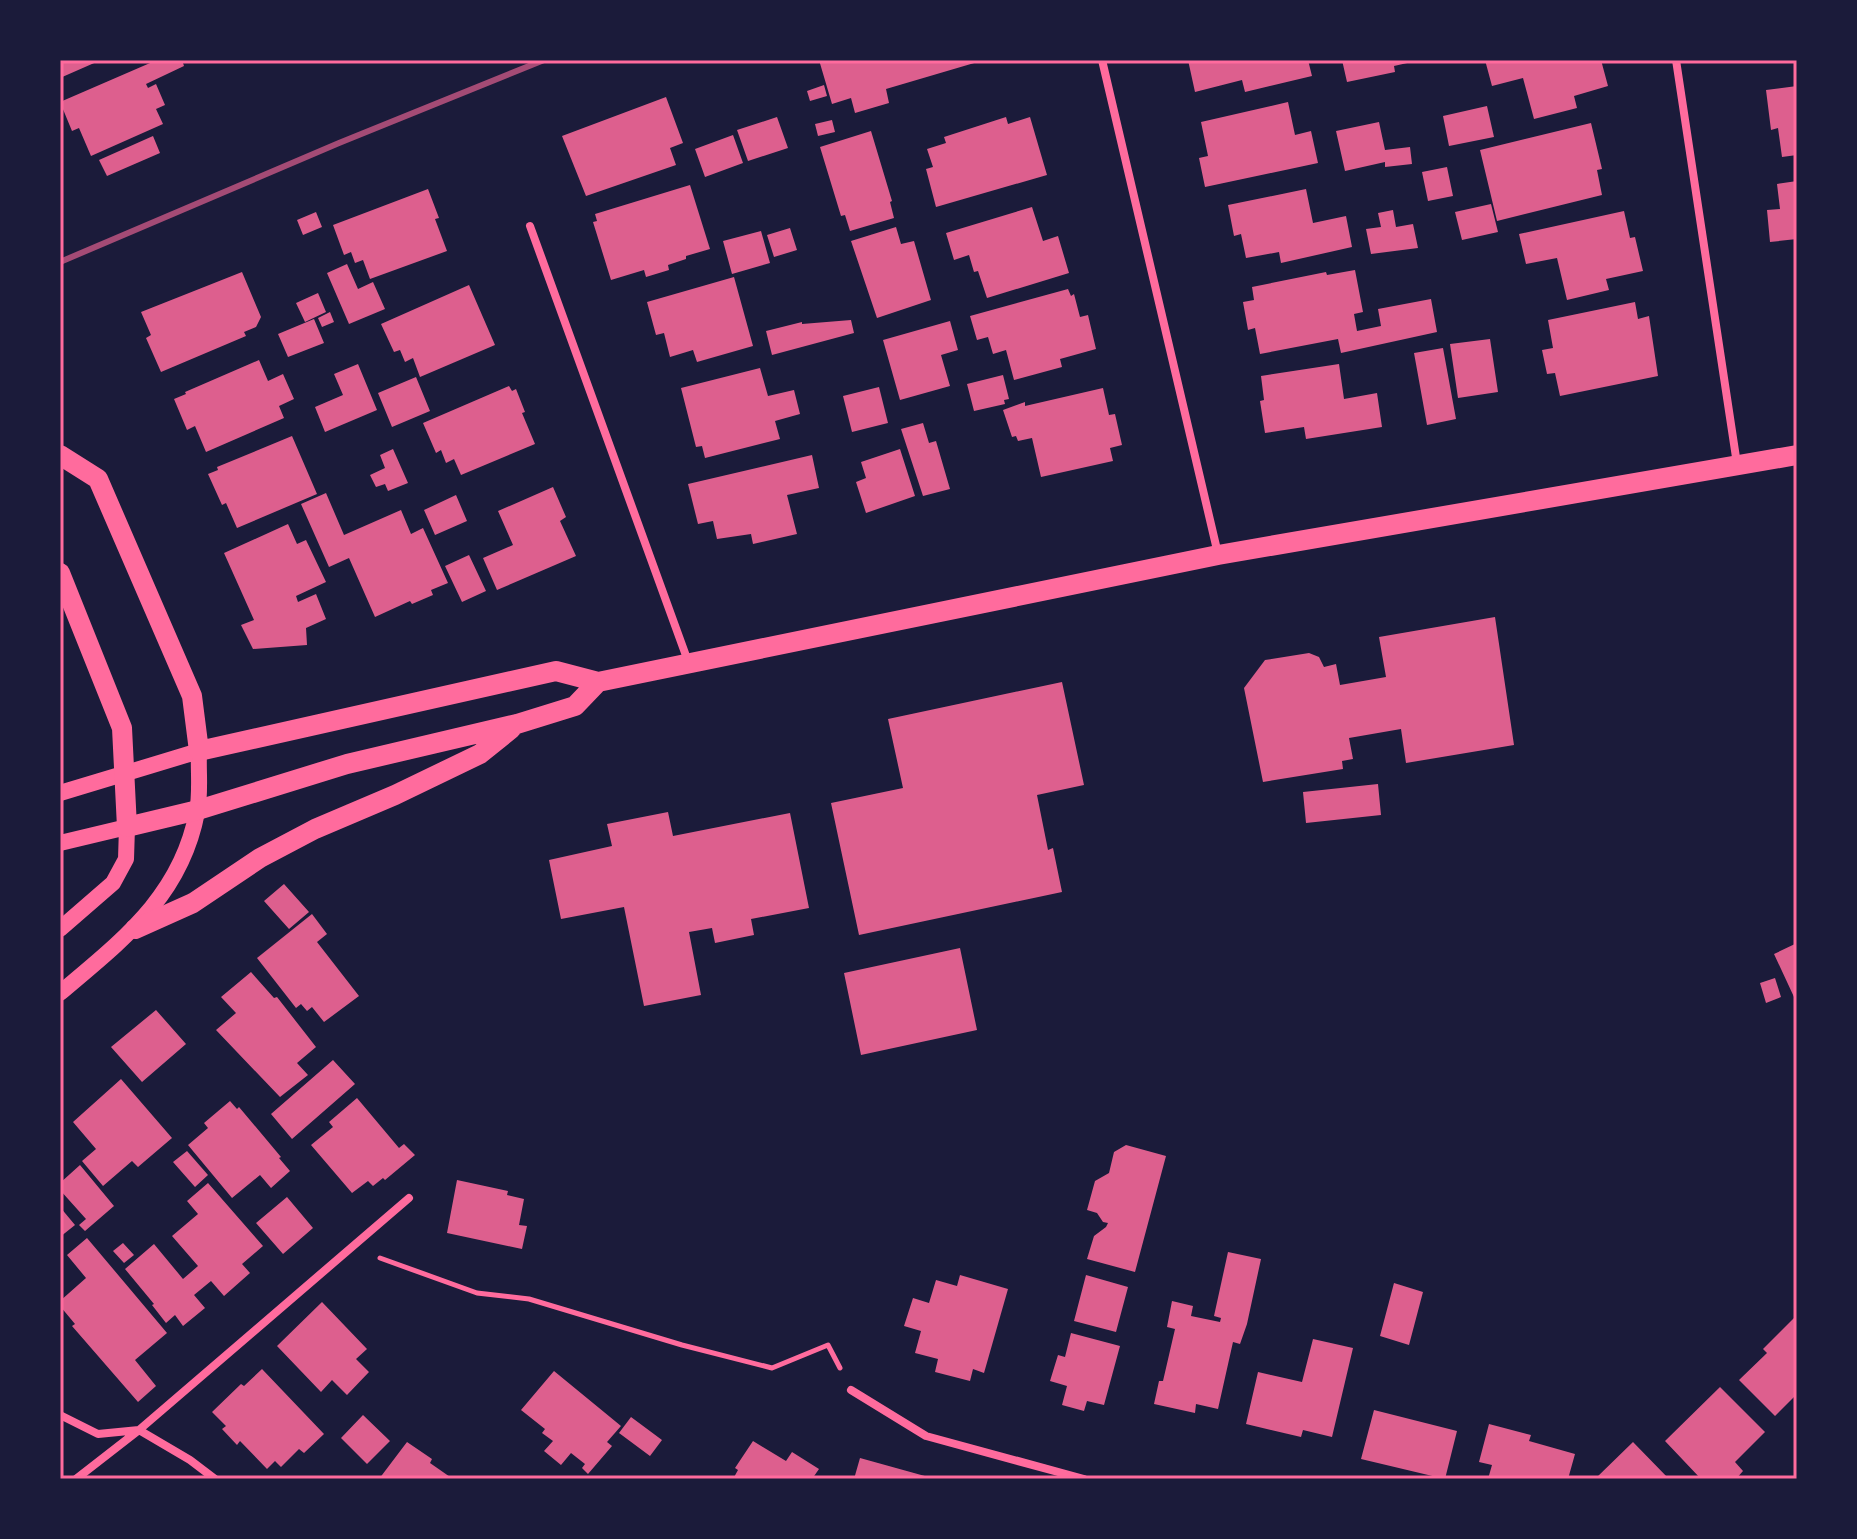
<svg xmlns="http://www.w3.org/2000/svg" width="1857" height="1539" viewBox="0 0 1857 1539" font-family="Ubuntu,sans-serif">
<rect width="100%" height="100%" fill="#1b1b3a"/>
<path fill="#dd5f8e" d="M60,60H101L60,78Z
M157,60H182L184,66L146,84L148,88L156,84L165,105L156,109L163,124L91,156L79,128L72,131L60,102Z
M819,60H981V61L886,89L889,103L855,113L851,98L832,104Z
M1188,60H1308L1312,76L1245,92L1242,80L1195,92Z
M1342,60H1415L1416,61L1394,66L1395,72L1347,82Z
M1485,60H1601L1608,86L1574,96L1577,108L1534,119L1523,78L1492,86Z
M824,85L827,96L810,101L807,91Z
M1797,86V155L1782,157L1778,128L1771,130L1766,90Z
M666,97L683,143L670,148L676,165L586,196L562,136Z
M1288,102L1295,135L1311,131L1318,163L1205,187L1199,158L1208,156L1201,122Z
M1487,106L1494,137L1449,146L1443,116Z
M777,117L788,148L748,161L737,130Z
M1006,117L1008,124L1030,117L1047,175L936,207L926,169L933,167L927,149L946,143L944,137Z
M832,120L835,132L818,136L815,124Z
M1379,122L1385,150L1410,147L1412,164L1385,167V162L1345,171L1336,131Z
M1591,123L1602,169L1597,170L1602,195L1497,221L1480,150Z
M871,131L892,201L890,202L894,218L850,231L845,215L841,216L820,147Z
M733,135L743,163L705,177L695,149Z
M153,136L160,153L107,176L99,160Z
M1447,167L1453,196L1428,201L1422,172Z
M1797,181V239L1770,242L1767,210L1780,209L1777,184Z
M690,185L710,249L686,256V259L668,265L669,270L646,277L644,270L611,280L593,222L597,221L595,214Z
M428,189L439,218L435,219L447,251L370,279L363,260L355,263L351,252L344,255L333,225Z
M1306,189L1313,223L1346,216L1352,247L1281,263L1279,252L1246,258L1241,234L1234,236L1228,205Z
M1491,204L1498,232L1462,240L1455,212Z
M1032,207L1043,241L1058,236L1069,273L987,298L978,271L974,272L969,255L954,260L946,233Z
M1393,210L1396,227L1413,224L1418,248L1371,254L1366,229L1381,227L1378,213Z
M1624,211L1630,238L1635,237L1643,271L1606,279L1609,290L1567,300L1557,258L1526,264L1519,234Z
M316,212L322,227L303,235L297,220Z
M896,227L901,244L914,241L931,300L877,318L851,241Z
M790,228L797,250L774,257L767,235Z
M761,231L770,263L732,274L723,241Z
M347,264L358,289L373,282L385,309L349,324L327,273Z
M1355,270L1363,312L1354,314L1357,331L1381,326L1378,309L1431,299L1437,332L1341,353L1338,339L1260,354L1255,328L1248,330L1243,302L1254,300L1252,287L1326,272L1327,275Z
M242,272L261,317L256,327L244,332L246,336L161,372L146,338L151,335L141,312Z
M734,277L753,346L697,362L693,350L670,357L664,333L656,335L647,302Z
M469,285L495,345L420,377L413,358L405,362L400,350L394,352L381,324Z
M1068,289L1071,296L1074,294L1080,317L1088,315L1096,349L1060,359L1062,367L1014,380L1006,350L993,354L988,337L977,340L970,316Z
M318,293L326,312L305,322L296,303Z
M1635,302L1638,319L1649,316L1658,376L1560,396L1555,373L1547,374L1542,350L1553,348L1548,320Z
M330,312L334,322L322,327L318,318Z
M314,319L324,343L288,357L278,334Z
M851,320L854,333L772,355L766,331L802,322V324Z
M950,321L958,350L941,355L950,386L900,400L883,340Z
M1490,339L1498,392L1458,398L1450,344Z
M1443,348L1456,419L1427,425L1414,353Z
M259,360L268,381L283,374L294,399L279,406L284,418L206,452L195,426L187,430L174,399L186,394L185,392Z
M358,364L377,410L325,432L315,407L343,395L334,374Z
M1339,364L1344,399L1377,393L1382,427L1306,439L1304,427L1265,433L1260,401L1264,400L1261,376Z
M760,368L768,396L794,390L800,414L775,421L780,439L705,458L702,446L696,447L681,388Z
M1003,375L1009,399L1004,400L1005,404L974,411L967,384Z
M416,377L430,411L392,427L378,393Z
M509,386L512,391L516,389L525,412L522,413L535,444L461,475L454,459L446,463L441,450L436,453L423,423Z
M879,387L888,423L852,432L843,396Z
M1103,388L1109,415L1115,414L1122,445L1110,448L1113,461L1041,477L1032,438L1018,441L1016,436L1012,437L1003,410L1025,402V406Z
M923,423L929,443L936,441L950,489L923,496L901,429Z
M292,436L317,494L237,528L226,503L222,505L208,474L218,470L217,467Z
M393,449L408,483L388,491L385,484L376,487L370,475L385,468L380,455Z
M900,449L915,496L866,513L856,482L866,478L861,462Z
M812,455L819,488L787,495L797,534L753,544L751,534L717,539L713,521L698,524L688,484Z
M553,487L566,517L560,521L576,556L497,590L483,558L513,545L498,511Z
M326,493L344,535L401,510L411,534L423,528L448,583L431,590L433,595L412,604L410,601L375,617L349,558L329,567L301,504Z
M456,495L467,521L435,535L424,510Z
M288,524L297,544L306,540L326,582L296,596L298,602L316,594L326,619L306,628L307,645L253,649L241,625L254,620L224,553Z
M469,555L486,591L462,602L445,566Z
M1495,617L1514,745L1406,763L1401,729L1349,738L1353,759L1342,761L1343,769L1263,782L1244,688L1265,660L1309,653L1319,657L1324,667L1336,664L1340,685L1386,677L1379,637Z
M1062,682L1084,785L1037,795L1048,850L1053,848L1062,892L859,935L831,803L903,788L888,719Z
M1378,784L1381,815L1306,823L1303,792Z
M668,812L673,836L790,813L809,908L751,919L754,935L715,943L712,928L689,932L701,995L644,1006L624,907L561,919L549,860L612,846L607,824Z
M284,884L309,912L289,929L264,901Z
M312,914L327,934L317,942L359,996L324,1022L312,1007L307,1011L301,1004L296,1008L257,958Z
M1797,943V996L1794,997L1774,954Z
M960,948L977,1030L861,1055L844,973Z
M251,972L274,998L277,997L316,1047L297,1063L308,1075L280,1097L216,1030L236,1013L221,997Z
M1775,978L1781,997L1766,1003L1760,983Z
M156,1010L186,1044L142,1082L111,1047Z
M333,1060L355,1084L292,1139L271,1114Z
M121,1079L172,1138L138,1167L132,1161L103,1186L82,1161L96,1149L73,1122Z
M357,1098L399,1148L404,1144L415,1155L385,1180L383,1178L373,1186L368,1181L352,1193L311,1145L333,1127L329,1122Z
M230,1101L237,1109L239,1107L281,1157L279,1158L290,1171L271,1188L260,1175L232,1198L188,1145L208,1128L204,1123Z
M1126,1145L1166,1156L1135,1272L1087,1259L1094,1236L1106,1227L1108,1223L1103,1222L1097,1213L1087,1210L1095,1181L1109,1173L1114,1152Z
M187,1151L208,1175L195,1187L173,1162Z
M80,1165L114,1206L85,1231L79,1225L86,1219L60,1190V1183Z
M457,1180L508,1191L507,1195L524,1199L519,1225L527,1226L522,1249L447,1233Z
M208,1183L263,1246L242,1264L250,1273L224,1296L211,1281L194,1295L205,1308L183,1326L175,1315L166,1323L152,1305L154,1304L125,1269L154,1244L183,1279L198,1266L172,1236L198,1214L187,1201Z
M287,1197L313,1228L283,1254L256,1223Z
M60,1207L75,1225L60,1237Z
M87,1238L167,1333L135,1360L156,1386L138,1402L72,1326L75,1324L60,1306V1301L86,1278L67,1255Z
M123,1243L134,1255L124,1263L113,1251Z
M1228,1252L1261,1259L1247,1324L1240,1344L1233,1342L1218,1409L1196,1404L1195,1413L1154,1404L1159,1381H1163L1175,1329L1167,1327L1172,1301L1193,1306L1191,1316L1220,1322L1221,1318L1214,1316Z
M960,1275L1008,1289L984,1373L973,1369L970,1381L935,1372L938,1359L915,1353L921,1331L904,1326L913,1298L929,1303L936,1280L957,1286Z
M1086,1275L1128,1287L1116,1332L1074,1321Z
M1394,1283L1423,1292L1409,1345L1380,1336Z
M322,1302L367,1349L356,1359L369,1372L347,1395L332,1380L321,1392L277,1346Z
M1797,1315V1394L1775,1416L1739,1380L1767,1353L1763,1349Z
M1071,1333L1120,1346L1104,1405L1087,1401L1084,1411L1062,1405L1067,1386L1050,1381L1058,1355L1065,1357Z
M1313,1339L1353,1348L1332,1437L1303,1430L1301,1437L1246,1424L1258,1372L1302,1382Z
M262,1369L324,1434L304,1453L299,1449L281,1467L275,1461L267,1469L240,1441L237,1445L222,1429L226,1426L212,1412L241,1384L244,1386Z
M554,1371L621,1426L607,1442L612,1446L588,1474L582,1468L585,1464L571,1453L561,1465L544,1451L553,1441L542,1433L545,1429L521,1410Z
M1720,1387L1765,1432L1735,1462L1743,1471L1736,1479H1701L1665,1441Z
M1374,1410L1457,1431L1445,1479L1361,1459Z
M363,1415L390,1441L367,1464L341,1438Z
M631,1417L662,1440L650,1456L619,1433Z
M1489,1424L1531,1435L1529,1441L1575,1454L1568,1479H1488L1492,1465L1479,1462Z
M753,1441L786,1461L792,1452L819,1469L812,1479H733L738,1470L735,1468Z
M407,1442L432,1459L430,1463L453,1479H379Z
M1633,1442L1669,1479H1595Z
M860,1458L932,1478V1479H854Z"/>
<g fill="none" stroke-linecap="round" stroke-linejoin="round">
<path stroke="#ff6b9d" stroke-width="5" d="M380,1258L477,1293L529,1299L682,1345L772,1368L828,1345L840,1368"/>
<path stroke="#ff6b9d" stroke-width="8" d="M1102,60L1218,554
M1676,60L1737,464
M530,226L689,664
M851,1390L926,1436L1084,1479
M60,1415L98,1434L139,1430L409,1198
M76,1479L139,1430L190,1460L215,1479"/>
<path stroke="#ff6b9d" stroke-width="16" d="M60,793L199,751C198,771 201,793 197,812C181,897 121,941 60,993
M60,843L127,827L126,859L113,883L60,929"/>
<path stroke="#ff6b9d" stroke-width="20" d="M60,455L98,479L192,696L199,751L556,671L598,682L1218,555L1797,455
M60,573L122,728L127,827L198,810L347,764L517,724L575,706L598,682
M135,929L193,903L260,858L315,829L395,795L480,754L511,729"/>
<path stroke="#a44b75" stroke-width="6" d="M60,262L339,143L544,60"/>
</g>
<rect width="1857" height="1539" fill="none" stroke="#1b1b3a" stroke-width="124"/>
<rect x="62" y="62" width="1733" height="1415" fill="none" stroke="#ff6b9d" stroke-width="3"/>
</svg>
